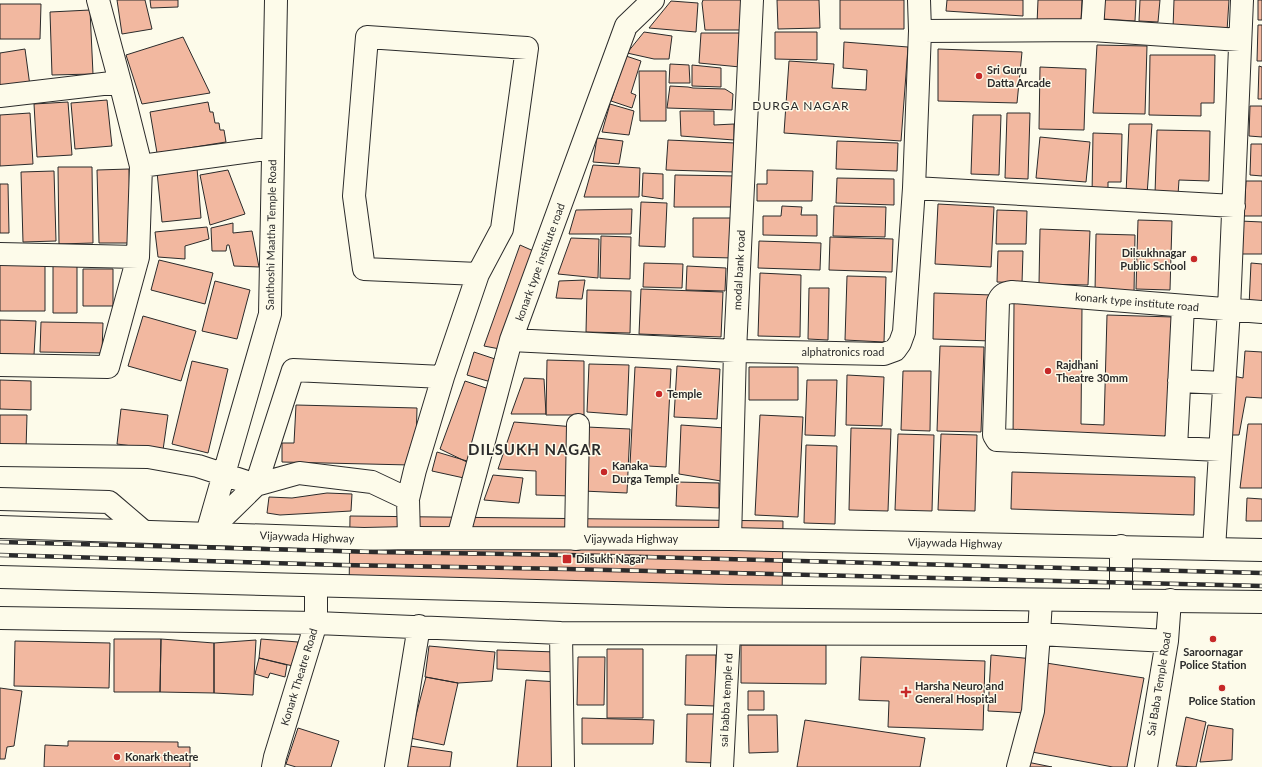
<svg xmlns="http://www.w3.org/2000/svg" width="1262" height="767" viewBox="0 0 1262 767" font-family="Lato,sans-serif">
<rect width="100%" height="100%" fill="#fdfbea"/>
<path fill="#f2b8a0" stroke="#2b2b2b" d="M117,0H145L152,29L122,34Z
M150,0H178V7L151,8Z
M703,0H742L743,30H705L702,3Z
M777,0H819L820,28L778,29Z
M840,0H904V29H840Z
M947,0H1023V16L946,11Z
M1038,0H1082L1081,21L1037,24Z
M1104,0H1136L1135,21L1103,19Z
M1140,0H1160L1158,22L1139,21Z
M1174,0H1229L1227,31L1173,29Z
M1258,0H1262V20H1258Z
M671,1L698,3L696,32L649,28Z
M0,4H41L40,39H0Z
M90,10L93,74L52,75L50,12Z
M1258,25H1262V61H1257Z
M644,32L672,36L669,59H654L627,53Z
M775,32H817V60L775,59Z
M701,33H741L740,67L699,63Z
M183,37L210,93L142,104L126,55Z
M844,42L908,47L901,141L784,133L789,61L834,64L832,88L866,90L867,70L843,68Z
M1097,45L1147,46L1145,114L1093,113Z
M25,49L30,86L0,89V53Z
M938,49L1022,52L1017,103L938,101Z
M1150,55H1215L1214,103H1201V116L1149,115Z
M626,56L641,61L631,93L636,95L632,108L611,101Z
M670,64L689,65L690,83H669Z
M692,65L721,68V87L692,86Z
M1259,66L1262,67V99H1258Z
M1040,67L1086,69L1084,130L1039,129Z
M639,71H666V121H640Z
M670,86L688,87L693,88L725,89L733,94L732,110L667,108Z
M107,100L112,146L75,149L71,103Z
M68,102L72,155L37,157L34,104Z
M208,102L210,112H213L215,123H219L220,130H224L226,142L157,153L150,112Z
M610,104L634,111L629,135L602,132Z
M1250,106H1262V137L1249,136Z
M680,111H714V125L734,124V140L681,136Z
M30,113L33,164L0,166V115Z
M1007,113H1030L1028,179L1005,178Z
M973,115H1001L999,175L971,174Z
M1129,124H1152L1147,195L1126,194Z
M1157,130L1210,131L1209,181L1179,180L1178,195L1155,194Z
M1093,133L1122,134L1121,182H1108V196L1092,195Z
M1040,137L1090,142L1086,182L1036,178Z
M597,138L623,141L619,164L593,162Z
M668,140L735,143L734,172L666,170Z
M837,141L898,143L897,171L836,169Z
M1251,144H1262V176L1250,175Z
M593,165L640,168L639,197H584Z
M58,167H92L93,243L59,244Z
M197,168L201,218L162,222L157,172Z
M129,169L131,243H99L97,170Z
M228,170L245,214L210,225L200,175Z
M767,170L813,171L812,201H757V184H767Z
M54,171L56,241L23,242L21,172Z
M643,173L663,174V199L642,196Z
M675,175L738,176L737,207H674Z
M837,178L894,179V205L836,203Z
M1246,181H1262V216H1244Z
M0,184H8L9,233H0Z
M641,202L667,203L665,247L639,246Z
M938,204L994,207L991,267L935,264Z
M782,206L802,207L801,215H817V236L763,235V216H781Z
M834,206L886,207L885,237L833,236Z
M632,209L631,234H569L576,210Z
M997,210L1027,211L1026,244H996Z
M693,218H733V258L693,257Z
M1138,220L1172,221L1170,290L1136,289Z
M1240,221L1262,222V254H1239Z
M233,223V233L252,231L259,267L234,266L229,245H227L226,251H212L211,228Z
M207,227L209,239L185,246V259L158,257L155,232Z
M1040,229L1090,231L1088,285L1039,284Z
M1096,234L1135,235L1134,293L1095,292Z
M601,236L631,237L630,279L600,278Z
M830,237L893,239L892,272L829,270Z
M571,238L599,239L598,278L558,274Z
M759,241L821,243L820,270L758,268Z
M520,245L538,253L505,350L484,346Z
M998,251H1023L1022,283L997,282Z
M159,260L213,273L205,304L151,290Z
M644,263L683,264L682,288L643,287Z
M1251,263L1262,264V306H1249Z
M0,265H45V311H0Z
M77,265V313H53V266Z
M687,266L726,268L725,291L686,290Z
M83,269H113V306H83Z
M760,273L801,275L800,337L758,336Z
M847,276L886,277L884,342L845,340Z
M585,280L582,299L556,298L559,281Z
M215,281L250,290L237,339L202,331Z
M809,288H829L828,340L808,339Z
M641,289L723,292L721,337L639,334Z
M587,290L631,291L630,333L586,332Z
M934,293L992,295L991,341L933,339Z
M1014,303L1082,307L1081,424L1104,425L1107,315L1173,317V445L1013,440Z
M143,316L196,331L181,381L128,366Z
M0,320L36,321L34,355L0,354Z
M41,322L103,323L102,353L40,352Z
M940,346L984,347L981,432L937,431Z
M1245,351L1262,352V398L1246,397L1239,435H1230L1233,376L1243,378Z
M474,352L498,360L491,382L467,375Z
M547,360L584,361V415H546Z
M192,361L228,369L208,453L172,444Z
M589,364L629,365L627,415L587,412Z
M677,366L720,369L717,419L674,417Z
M635,367L671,369L666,467L630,465Z
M749,367H798V400H749Z
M903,371H931L930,431L901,430Z
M847,375L884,377L882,426L846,425Z
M524,378L544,379L546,414H511Z
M0,380L31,381V410L0,409Z
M807,380H837L835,436L805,435Z
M465,381L492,390L471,464L440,449Z
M296,405L417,408L416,446L410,447V465L282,462V443H294Z
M121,409L168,415L163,450L117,444Z
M0,415H27L26,450L0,449Z
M760,415L803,417L798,517L755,515Z
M514,422L575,427L573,496L536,495V471L498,469Z
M1248,424H1262V488H1240Z
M681,425L725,428L721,481L679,474Z
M587,427L630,429L627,493L583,491Z
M851,428L891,429L888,511L849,510Z
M898,434L934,435L932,511L895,510Z
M941,434L977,435L975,511L938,510Z
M806,445L837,446L835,524L804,523Z
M437,452L467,461L464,478L432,471Z
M1012,472L1195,477L1194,515L1011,509Z
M493,475L523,478L519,503L484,500Z
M677,482L719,483V508L676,506Z
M327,493L352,494L351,511L280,515L267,513L269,497L292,498Z
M1247,498L1262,499V521H1246Z
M350,516L783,521L782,600L349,595Z
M114,639H161L160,692H114Z
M161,639L214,643V693L160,692Z
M261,639L298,642L293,666L259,658Z
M256,640L253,695L214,693V643Z
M15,641L110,643L109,688L14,686Z
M741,645H826V684L741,683Z
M429,646L495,652L492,681L458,683L425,677Z
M607,649H643V718H607Z
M497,650L556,652V672L497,669Z
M686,655H716L715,706L685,705Z
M991,655L1034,659L1028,713L988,711Z
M578,657H605L604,705H577Z
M861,657L985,661L983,730L888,727L889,701L859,700Z
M259,658L287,665L285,677L270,673L268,678L255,674Z
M1046,663L1144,678L1127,767H1113L1032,752Z
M426,677L458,683L444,745L410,738Z
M526,680L559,682L554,767H517Z
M0,688L22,691L14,746L7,747L5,759H0Z
M748,691H764V710H748Z
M687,714H716V763L686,762Z
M748,715H777L778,752L749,753Z
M1186,717L1206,722L1196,767L1176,766Z
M582,718L654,720L653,744H582Z
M805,720L925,738L920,767H797Z
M1208,725L1233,729L1232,760L1200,762Z
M298,728L339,741L331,767H296L286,764Z
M68,741L178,742V747H190V767H44L45,745L68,746Z
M403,745L452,752L450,767H400Z
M1027,762L1052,767H1026Z"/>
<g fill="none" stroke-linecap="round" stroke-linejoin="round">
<g stroke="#2b2b2b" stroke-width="24">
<path id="minor" d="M1092,30L1094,0
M920,31L1092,30L1240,40
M0,96L120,82L98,0
M141,166L273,148
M914,188L1234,206
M0,254L138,257
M511,340L735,351L884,354L895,350L900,343L904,332L914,188L920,31L919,0
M0,365L108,367L138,257L141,166L120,82
M443,377L478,274L364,269L354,196L367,37L527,48L502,229L478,274
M1179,381L1224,383
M1176,448L1183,306
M1220,450L997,440L994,435L998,302C1001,295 1004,293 1012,292L1262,312
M0,455L148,457L198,466L256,485L293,370L443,377L415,470L408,499
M0,499L109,502L143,531
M208,532L256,485L299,473L372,482L408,499L409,538
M207,533L270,314L276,0
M458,538L511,340L626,26L653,0
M576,539L578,425
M730,539L735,351L752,0
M1214,549L1229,309L1242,0
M0,618L316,623L561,633L1039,634L1167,641
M561,633L563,767
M273,767L275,757L316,623V586
M396,767L419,626
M722,767L729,634
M1018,767L1033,711L1039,634L1041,600
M1146,767L1167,641L1170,600"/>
</g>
<g stroke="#2b2b2b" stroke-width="24">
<path id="highway" d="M0,527L364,539L409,538L730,539L1262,550
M0,577L728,596L1262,602
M1121,600V546"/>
</g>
<use href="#minor" stroke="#fdfbea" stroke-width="22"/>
<use href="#highway" stroke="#fdfbea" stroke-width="22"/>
<g stroke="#2b2b2b" stroke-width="4.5">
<path id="rail" d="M0,542L374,552L567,555L1262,573
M0,555L341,565L567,569L1262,586"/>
</g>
<use href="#rail" stroke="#fdfbea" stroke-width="3" stroke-dasharray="9" stroke-linecap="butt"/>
</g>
<g fill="#c62828" stroke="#fdfbea" stroke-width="1.5">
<circle cx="979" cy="76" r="4"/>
<circle cx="1194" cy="259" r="4"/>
<circle cx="1048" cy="371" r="4"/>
<circle cx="659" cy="394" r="4"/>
<circle cx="604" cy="472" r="4"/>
<rect x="562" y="554" width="10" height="10" rx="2"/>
<circle cx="1213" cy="639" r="4"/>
<circle cx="1222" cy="688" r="4"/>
<path d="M904 686h4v4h4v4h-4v4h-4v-4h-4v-4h4z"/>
<circle cx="117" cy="757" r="4"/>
</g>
<g text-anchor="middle" stroke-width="3" stroke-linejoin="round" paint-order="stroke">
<g font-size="11" font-weight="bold" fill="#2b2b2b" stroke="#fdfbea" text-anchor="start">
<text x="987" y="74">Sri Guru<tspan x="987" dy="13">Datta Arcade</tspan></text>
<text x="1186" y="257" text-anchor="end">Dilsukhnagar<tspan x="1186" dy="13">Public School</tspan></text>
<text x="1056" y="369">Rajdhani<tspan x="1056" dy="13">Theatre 30mm</tspan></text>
<text x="667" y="398">Temple</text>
<text x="612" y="470">Kanaka<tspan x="612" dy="13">Durga Temple</tspan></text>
<text x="576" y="563">Dilsukh Nagar</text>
<text x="1213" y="656" text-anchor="middle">Saroornagar<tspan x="1213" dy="13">Police Station</tspan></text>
<text x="915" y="690">Harsha Neuro and<tspan x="915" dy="13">General Hospital</tspan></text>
<text x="1222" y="705" text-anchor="middle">Police Station</text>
<text x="125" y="761">Konark theatre</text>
</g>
<g font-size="11" fill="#2b2b2b" stroke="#fdfbea">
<text transform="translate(271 235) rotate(-89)" y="4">Santhoshi Maatha Temple Road</text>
<text transform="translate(540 262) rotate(-70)" y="4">konark type institute road</text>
<text transform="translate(739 270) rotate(-87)" y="4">modal bank road</text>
<text transform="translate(1137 302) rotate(5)" y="4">konark type institute road</text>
<text x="843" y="356">alphatronics road</text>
<text transform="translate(307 537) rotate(2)" y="4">Vijaywada Highway</text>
<text x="631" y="543">Vijaywada Highway</text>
<text transform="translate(955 543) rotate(1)" y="4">Vijaywada Highway</text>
<text transform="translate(299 677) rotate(-73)" y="4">Konark Theatre Road</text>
<text transform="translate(1159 684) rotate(-81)" y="4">Sai Baba Temple Road</text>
<text transform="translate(726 700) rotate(-87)" y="4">sai babba temple rd</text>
</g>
<g font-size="12" letter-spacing="1" fill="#2b2b2b" stroke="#fdfbea">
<text x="801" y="110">DURGA NAGAR</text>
</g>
<g font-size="15" font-weight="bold" letter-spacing="1" fill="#2b2b2b" stroke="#fdfbea">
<text x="535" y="455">DILSUKH NAGAR</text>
</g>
</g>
</svg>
